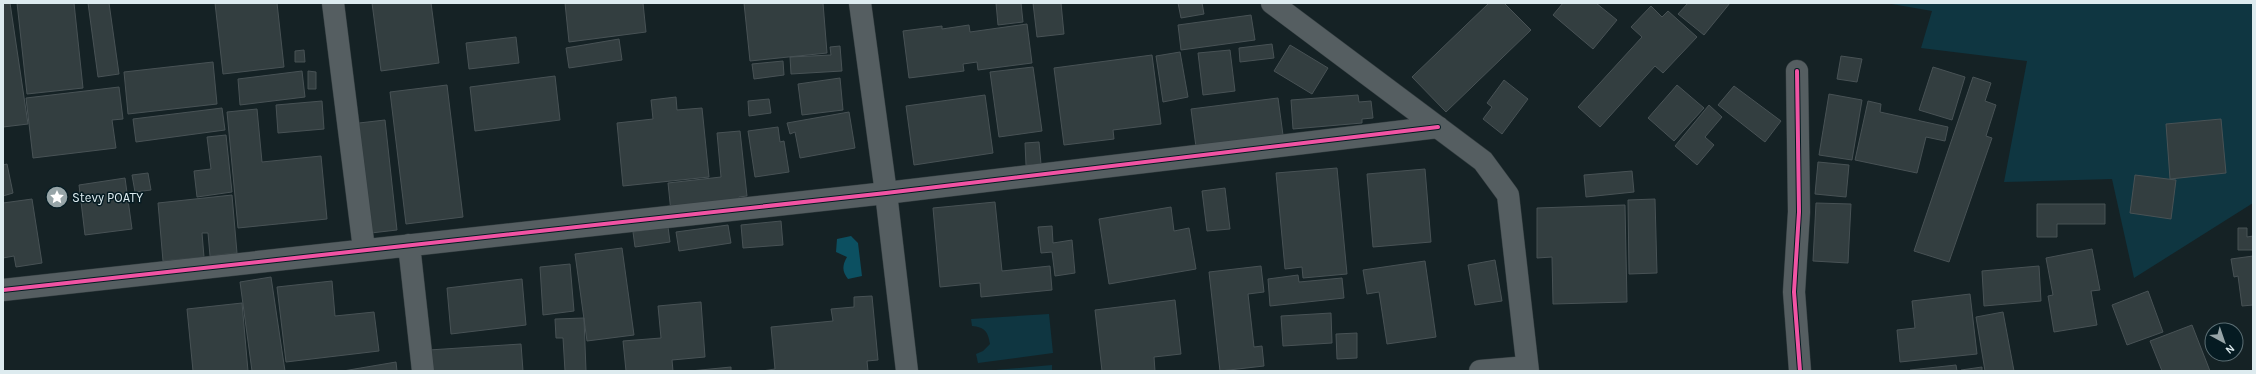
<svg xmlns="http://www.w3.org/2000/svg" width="2256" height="374" viewBox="0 0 2256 374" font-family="Karla,sans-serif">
<rect width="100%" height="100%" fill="#152225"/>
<path fill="#0f3641" d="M1886,3H2253V203L2134,278L2112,179L2004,182L2027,61L1921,48L1932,11Z
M1049,314L1053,353L978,363L976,354L983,351L990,344C988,331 984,327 972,326L971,319Z
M1052,365V371H984Z"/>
<path fill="#0c5061" d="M851,236L858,243L862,276L848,279C842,271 842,266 847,257L836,252L837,239Z"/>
<path fill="#333e40" stroke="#485255" d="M3,3H10L28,124L3,127Z
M17,3H74L83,88L27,94Z
M88,3H109L119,74L98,77Z
M215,3H277L284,67L223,74Z
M372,3H431L439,63L381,71Z
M565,3H643L646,32L569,42Z
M744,3H823L827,53L750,61Z
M996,3H1021L1023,22L998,25Z
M1033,3H1061L1064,34L1037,37Z
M1178,3H1202L1204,14L1181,18Z
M1489,3H1504L1531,30L1446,112L1412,77Z
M1563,3H1596L1617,20L1593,49L1553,15Z
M1688,3H1730L1704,35L1678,14Z
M1651,6L1662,17L1668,11L1697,37L1663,73L1655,66L1600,127L1578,107L1642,37L1631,27Z
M1251,15L1255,40L1181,50L1178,25Z
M1027,24L1032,63L978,70L977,62L963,64L964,71L909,78L903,31L942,26V29L969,25L970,32Z
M516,37L519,63L469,69L466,43Z
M619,39L622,60L569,68L566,48Z
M1272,44L1274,58L1240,62L1239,48Z
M1290,45L1328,68L1312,94L1274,71Z
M840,46L842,71L791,74L790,57L831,55L830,47Z
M304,50L305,62H295V51Z
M1230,50L1235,91L1203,95L1198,53Z
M1180,52L1188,97L1163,102L1156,56Z
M1152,55L1161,124L1113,130L1114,139L1064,145L1054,68Z
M1841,56L1862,59L1857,82L1837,79Z
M783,61L784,75L754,79L752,64Z
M213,62L217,104L128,114L124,72Z
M1033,67L1042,131L999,137L990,72Z
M1933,67L1965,77L1952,120L1919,110Z
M302,71L305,97L240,105L238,79Z
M308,71L316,72V89H308Z
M555,76L560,120L475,131L470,87Z
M1973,77L1991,83L1985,101L1996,105L1986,136L1992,138L1949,262L1914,251Z
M840,78L843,110L802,115L798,84Z
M1504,80L1528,99L1502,134L1483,119L1492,107L1487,103Z
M447,85L463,217L406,224L390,92Z
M1677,85L1704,108L1674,141L1648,118Z
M1734,86L1781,121L1765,142L1718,105Z
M119,87L123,119L112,120L116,148L33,158L26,98Z
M1829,94L1862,100L1852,160L1819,155Z
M985,95L993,153L914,165L906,106Z
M1358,95L1359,102L1371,101L1373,118L1362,119V123L1293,129L1291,100Z
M676,97L677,110L702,108L709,177L623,186L617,123L653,119L651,100Z
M1278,98L1283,135L1196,147L1191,109Z
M769,99L771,113L749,116L748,101Z
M322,101L324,129L278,133L276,105Z
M1868,101L1881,104L1880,112L1948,127L1945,141L1926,137L1917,173L1855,160Z
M1709,105L1722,117L1705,137L1714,145L1697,165L1675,146Z
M222,108L225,130L136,142L133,119Z
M257,109L262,162L321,156L327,219L238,228L227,112Z
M849,112L855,148L800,158L795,132L790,134L787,123Z
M2221,119L2226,173L2170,179L2166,124Z
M385,120L397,230L371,233L359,123Z
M778,127L780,142L784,141L789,172L755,177L748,131Z
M740,131L747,196L739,197L740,205L671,212L668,183L721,177L717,133Z
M226,135L232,192L197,197L194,171L211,169L207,137Z
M1039,142L1041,164L1026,165L1025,143Z
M1818,162L1849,165L1846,197L1815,194Z
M7,164L13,193L3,196V165Z
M1337,168L1347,274L1303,278L1302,267L1285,269L1276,173Z
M1425,169L1431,242L1373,247L1367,174Z
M1632,171L1634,192L1586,197L1584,175Z
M148,173L151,190L135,192L132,175Z
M2135,175L2176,180L2171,219L2130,213Z
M125,178L132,229L85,235L79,185Z
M1225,188L1230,229L1207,231L1202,191Z
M232,195L237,253L210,256L208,233H202L204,257L163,261L158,203Z
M32,199L42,263L16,267L14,256L3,258V203Z
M1655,199L1657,273L1629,274L1628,200Z
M995,202L1002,271L1050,266L1052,290L981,297L980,283L940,287L933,208Z
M1816,203L1851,204L1848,263L1813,261Z
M2037,204H2105V224H2057V237H2037Z
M1625,205L1627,302L1553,304L1552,257L1537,258V208Z
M1171,207L1174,231L1189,228L1196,269L1109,284L1099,219Z
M781,221L783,245L743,248L741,225Z
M728,225L731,243L679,251L676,232Z
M1052,226L1053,243L1072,240L1075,273L1055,276L1052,252L1041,253L1038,227Z
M668,227L670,242L635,247L633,232Z
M2238,228H2247V237L2253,236V250H2238Z
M622,248L634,335L587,341L575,254Z
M2092,249L2100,290L2091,291L2097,325L2054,332L2048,296L2053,295L2046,258Z
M2253,256V305L2242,306L2238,276L2234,277L2231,259Z
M1495,260L1502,301L1475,305L1468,265Z
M1425,261L1436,337L1387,344L1379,292L1367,294L1363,270Z
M570,264L574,311L543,315L540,267Z
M1261,266L1264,292L1248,294L1254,347L1262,346L1264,366L1220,371L1209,272Z
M2039,266L2041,301L1984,306L1982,271Z
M1298,275L1299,282L1342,278L1344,298L1270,306L1268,279Z
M271,277L285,371H252L240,282Z
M522,279L526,325L451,334L447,288Z
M332,281L335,316L374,312L379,351L286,362L277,287Z
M2148,291L2163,332L2127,345L2112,305Z
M1970,294L1977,354L1900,362L1897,330L1915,328L1912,301Z
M872,296L878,360L867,361L868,371H762L775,369L771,327L833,321L831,309L854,307V297Z
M1175,300L1181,354L1154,357L1155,371H1102L1095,310Z
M701,302L705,357L672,360L673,371H626L623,341L661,338L658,306Z
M242,303L248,371H193L187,309Z
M2003,312L2014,371H1985L1976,317Z
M1331,313L1332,343L1283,346L1281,316Z
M584,318L586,371H565L563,338H556L555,319Z
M2192,325L2210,371H2162L2150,341Z
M1357,333V358L1337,359L1336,334Z
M521,344L523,371H431L429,350Z
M396,362L397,371H343Z
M1956,365L1957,371H1910V370Z
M731,367V371H690Z
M1982,367V371H1961V370Z"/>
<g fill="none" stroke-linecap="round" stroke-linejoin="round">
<g stroke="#323c3f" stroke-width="23">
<path id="street" d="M333,3L364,249
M860,3L886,193L907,371
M1272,3L1483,161L1508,195L1528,371
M1797,71L1799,212L1794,292L1800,371
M409,245L423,371
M3,290L886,193L1438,127
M1480,371L1527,367"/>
</g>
<use href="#street" stroke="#555e61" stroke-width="22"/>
<g stroke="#051b22" stroke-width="6">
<path id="cycleway" d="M1797,71L1799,212L1794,292L1800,371
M3,290L886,193L1438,127"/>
</g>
<use href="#cycleway" stroke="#f153a3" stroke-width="4"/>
</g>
<defs>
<g id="sight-disc" transform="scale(1.15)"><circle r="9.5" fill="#97a5a8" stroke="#051b22"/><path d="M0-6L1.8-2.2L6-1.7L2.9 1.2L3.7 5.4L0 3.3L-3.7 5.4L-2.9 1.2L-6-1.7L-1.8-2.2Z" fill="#fff"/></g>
</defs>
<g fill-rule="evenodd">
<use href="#sight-disc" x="57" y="197"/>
</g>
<g text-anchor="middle" stroke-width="3" stroke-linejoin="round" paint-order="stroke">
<g font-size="13" fill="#ddebef" stroke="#051b22" text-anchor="start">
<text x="72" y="202">Stevy POATY</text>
</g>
</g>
<rect width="2256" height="374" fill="none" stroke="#ddebef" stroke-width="8"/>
<g transform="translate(2224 342) rotate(140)"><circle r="19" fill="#051b22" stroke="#5b6e74"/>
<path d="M0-3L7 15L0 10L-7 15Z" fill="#97a5a8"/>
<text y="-6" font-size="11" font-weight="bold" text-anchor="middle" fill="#ddebef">N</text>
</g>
</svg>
